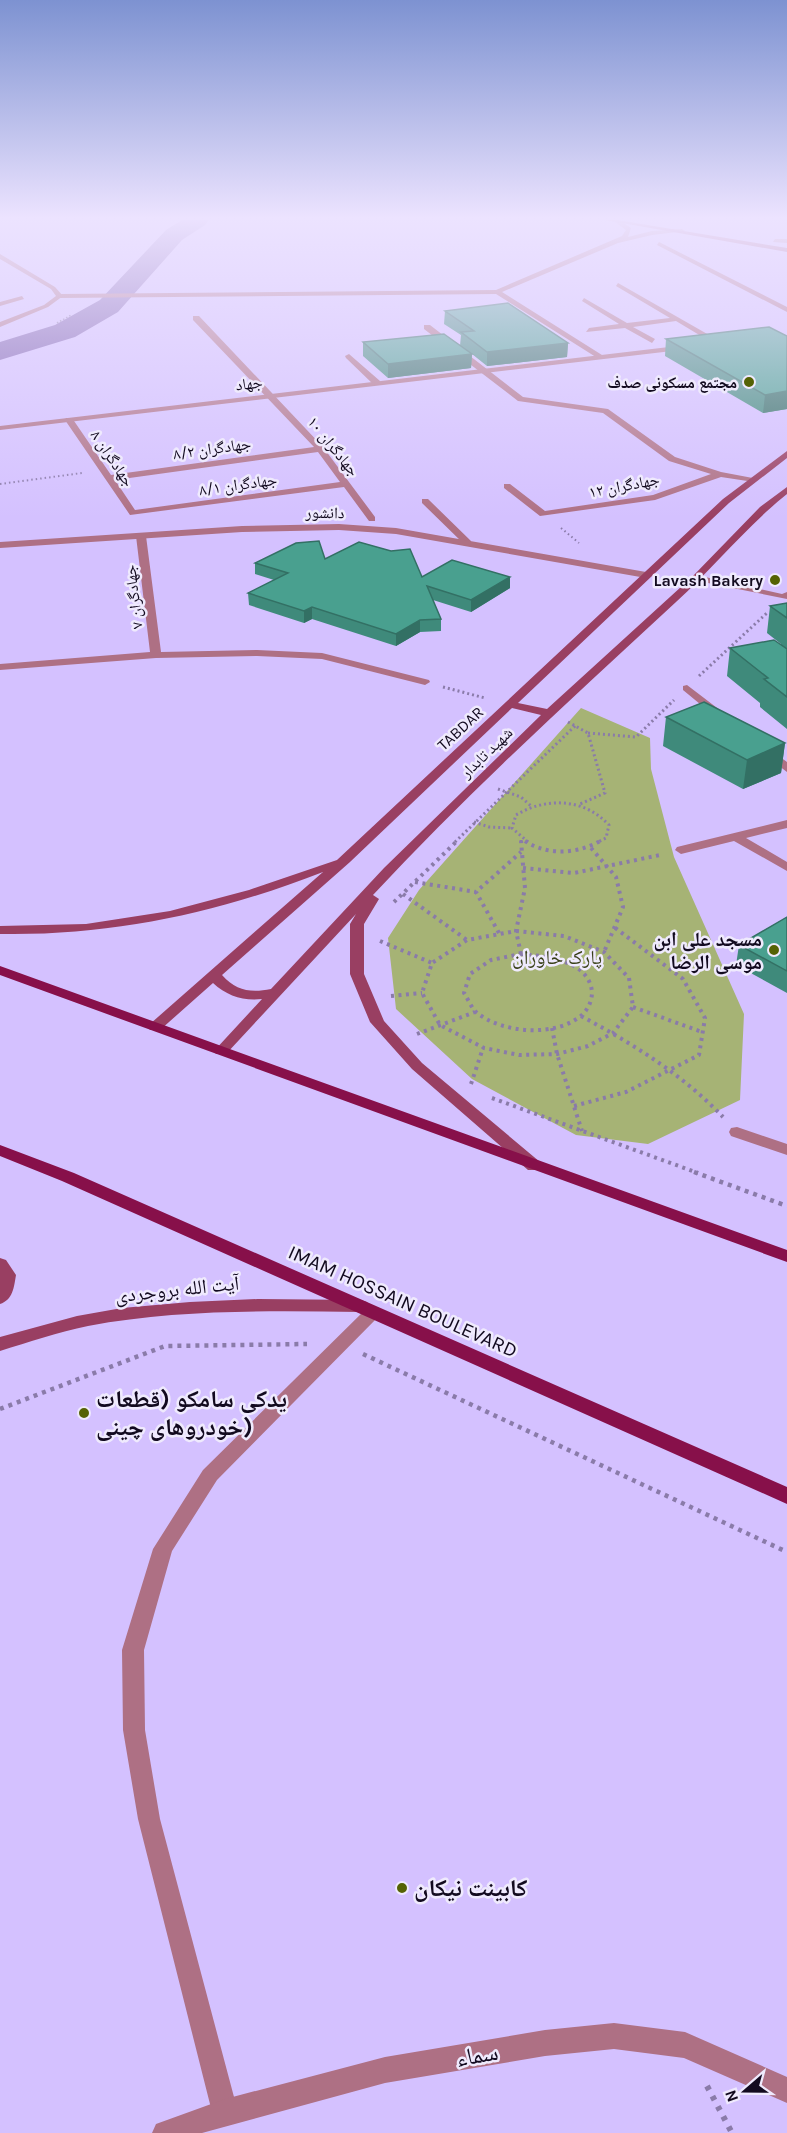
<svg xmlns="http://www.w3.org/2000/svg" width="787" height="2133" viewBox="0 0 787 2133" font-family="Karla,'Noto Naskh Arabic',sans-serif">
<rect width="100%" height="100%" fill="#d4c1ff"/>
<path fill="#a6b375" d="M581,708L650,738L651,769L674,857L744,1014L740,1100L648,1144L576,1135L472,1079L396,1009L388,938L419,890Z"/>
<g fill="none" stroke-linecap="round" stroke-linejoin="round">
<path fill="#7c5faf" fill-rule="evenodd" d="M182,220H209L205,225L182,240L118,312L75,337L0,360V342L55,325L100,300L166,230Z"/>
<path stroke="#8a7ba9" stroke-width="1.5" stroke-dasharray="1.5 2" stroke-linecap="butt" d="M57,323L71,315"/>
<path stroke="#8a7ba9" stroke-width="2" stroke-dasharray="1.5 3" stroke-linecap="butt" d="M0,484L82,473
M561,528L579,543"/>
<path stroke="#8a7ba9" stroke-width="3" stroke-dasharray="2 3" stroke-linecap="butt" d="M699,676L768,612
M443,687L485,698
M568,722L588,733L605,793L580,804
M588,733L636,737L674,700
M498,789L521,797L531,806
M474,822L489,827L512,828
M521,840V842
M455,842L576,725
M528,842L512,828L516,815C546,797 584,798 609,825L606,838L598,842"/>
<path stroke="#8a7ba9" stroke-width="4" stroke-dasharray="3 4.5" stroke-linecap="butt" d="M525,841C548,856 577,854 600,841
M591,848L616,877L623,907L604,952
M523,868L574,873L660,855
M415,882L476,892
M403,894L467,940
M394,902L457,841
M516,931L564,936L604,952L629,978L633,1007L613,1033L588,1046L557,1054L519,1055L484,1048L440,1025L422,993L432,963L467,940Z
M499,933L476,892L521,852
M380,941L432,963
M521,954L516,931L525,888L521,841
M521,954C545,956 589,960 592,992C592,1000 589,1007 584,1013C559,1038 502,1034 476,1012C471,1007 468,999 464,993L470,974L491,960Z
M391,996L422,993
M633,1007L702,1032
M581,1016C633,1044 682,1074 723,1117
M552,1028L557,1054L582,1131
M417,1034L475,1012
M471,1084L483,1048
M492,1098L698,1173
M574,1106L626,1092L699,1055L705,1018L683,979L614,927"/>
<path stroke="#8a7ba9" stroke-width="4.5" stroke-dasharray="4 5" stroke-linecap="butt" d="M694,1172L787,1206
M363,1354L787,1552
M0,1409L165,1346L307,1344"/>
<path stroke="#8a7ba9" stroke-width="6" stroke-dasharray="4.5 7" stroke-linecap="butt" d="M707,2086L732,2133"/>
<path fill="#ae7084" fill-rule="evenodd" d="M349,354L380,381V385H374L346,358L345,356Z
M737,1127L787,1144V1155L731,1136L729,1132L731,1128Z"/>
<path fill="#ae7084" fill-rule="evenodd" d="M615,220H619L631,228L628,237L652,231L682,229L685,231L652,235L618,243L502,292L602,355V359H599L496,294L60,298L57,296L60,294L496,290L622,236L626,230L615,222Z
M775,239H787V243L773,242Z
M659,242L787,307V312L657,245Z
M618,283L723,343L716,345L676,321L633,327L655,339L652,343L625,328L586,332L589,328L619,324L582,301L584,298L627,323L670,318L616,286Z
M22,296L24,299L0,306V302Z
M193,316H199L323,447L375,517V521H369L344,487L130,515L65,420L66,418H72L111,475L314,447L193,320ZM318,452L340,482L135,510L115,480Z
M424,325H430L523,397L608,409L675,457L721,472L758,479L754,482L721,477L655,500L540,516L504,488V484H510L545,511L653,495L711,474L669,461L603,413L518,401L424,329Z
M422,499H428L471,541V545H465L422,503Z
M141,533L146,536L161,652L257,650L322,653L429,680L430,682L425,685L322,659L257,656L156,658L0,670V664L150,652L136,536Z
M696,575L782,594L787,592V599L693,580L691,578Z
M687,685L725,714V718H717L683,690V686Z
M766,747L787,762V772L762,753L760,751Z
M787,820V828L746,838L787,862V871L734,841L681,854L675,850L677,847Z
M373,1306L379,1308L382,1312L379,1316L217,1480L172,1551L144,1650L145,1730L160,1819L238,2112L234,2121L225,2125L216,2121L212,2112L138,1819L123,1730L122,1650L153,1549L203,1470L367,1308Z"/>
<path fill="#ae7084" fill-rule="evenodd" d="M0,254L55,287L63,296L48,307L0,327V322L44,305L56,296L51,289L0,259Z
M686,345L689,349L0,430V426Z
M339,524L396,528L646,572L651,575L646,578L396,534L339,530L242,532L0,548V542L242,526Z
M614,2023L685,2032L787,2077V2103L684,2058L614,2049L545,2056L385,2083L202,2133H152L156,2124L225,2099L385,2057L545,2030Z"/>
<path fill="#993f62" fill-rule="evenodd" d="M605,220H617L787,248V252Z
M787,451V458L729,503L518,703L547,709L693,576L760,507L787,487V494C747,526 714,567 676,602C573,697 469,792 373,895L379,899L364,924V974L384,1021L422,1063L540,1162L542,1166L540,1170H528L412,1069L370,1022L350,974V924L356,914L226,1054H216L214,1051L262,999C243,1001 227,996 213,983L160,1030H150L148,1027L150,1024L323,872C218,913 112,936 0,934V926L86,924L170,911L249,890L337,860L723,499ZM512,708L541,715L384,868L271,989C251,993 236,991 222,975L350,862Z
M0,1258L6,1260L16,1275C14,1287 13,1300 0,1304Z
M258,1299L361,1300L367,1302L370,1306L367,1310L361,1312C270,1311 178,1309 88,1326C58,1332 29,1342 0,1351V1337L77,1316L122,1308L190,1302Z"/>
<path fill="#87104a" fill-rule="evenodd" d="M0,966L787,1250V1262L0,975Z
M0,1145L74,1173L787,1487V1504L62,1181L0,1156Z"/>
</g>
<path fill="#3f8a7b" d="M445,311L568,343L567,357L487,366L472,354L471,368L388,378L363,356V342L460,346L461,335L444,324Z
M787,336V409L763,413L665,356L666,339Z
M325,559L422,577H510V588L471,612L433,600L441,619V631L420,632L396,646L312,619L304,623L249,605L248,593L274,580L255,574V563Z
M787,603V729L760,707V703L727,676L730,648L781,645V644L767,633L770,606Z
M666,717L785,743L781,773L743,789L663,746Z
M787,917V993L736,965L739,945Z"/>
<path fill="#337064" d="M568,343L567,357L487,366V352Z
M472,354L471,368L388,378V364Z
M787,391V409L763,413L765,395Z
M510,577V588L471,612V600Z
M312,607V619L304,623V611Z
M420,620V632L396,646V634Z
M785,743L781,773L743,789L747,760Z"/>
<path fill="#49a08f" stroke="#337064" stroke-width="1.5" d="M508,303L568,343L487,352L461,332L474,331L445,311Z
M769,327L787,336V391L765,395L666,339Z
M444,334L472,354L388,364L363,342Z
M319,541L325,559L359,542L391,551L410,549L422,577L452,560L510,577L471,600L427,586L441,619L420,620L396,634L312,607L304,611L248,593L288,573L255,563L296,543Z
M787,603V618L770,606Z
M774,640L787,649V697L764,679L768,678L730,648Z
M704,702L785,743L747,760L666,717Z
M787,917V971L739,945Z"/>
<linearGradient id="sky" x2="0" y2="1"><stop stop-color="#7d92d1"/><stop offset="0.42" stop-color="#ece3ff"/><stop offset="1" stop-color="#ece3ff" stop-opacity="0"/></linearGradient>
<rect width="787" height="518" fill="url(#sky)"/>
<g fill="#556204" stroke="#efeafd" stroke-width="2">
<circle cx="749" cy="382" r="6"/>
<circle cx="775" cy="580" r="6"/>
<circle cx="774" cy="950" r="6"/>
<circle cx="84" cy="1413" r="6"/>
<circle cx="402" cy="1888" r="6"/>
</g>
<g text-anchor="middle" stroke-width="5" stroke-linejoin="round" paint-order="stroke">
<g font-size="16" font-weight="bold" fill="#120a1f" stroke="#efeafd" text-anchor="end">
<text x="737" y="388">مجتمع مسکونی صدف</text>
<text x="763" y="586">Lavash Bakery</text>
</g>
<g font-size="16" fill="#120a1f" stroke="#efeafd">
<text transform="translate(249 383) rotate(-7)" y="6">جهاد</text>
<text transform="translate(334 446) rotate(51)" y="6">جهادگران ۱۰</text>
<text transform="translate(212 448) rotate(-8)" y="6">جهادگران ۸/۲</text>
<text transform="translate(113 458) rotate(56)" y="6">جهادگران ۸</text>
<text transform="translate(238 484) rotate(-8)" y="6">جهادگران ۸/۱</text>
<text transform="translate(624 485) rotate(-11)" y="6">جهادگران ۱۲</text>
<text transform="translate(325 512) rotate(1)" y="6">دانشور</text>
<text transform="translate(133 597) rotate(-97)" y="6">جهادگران ۷</text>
<text transform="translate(460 728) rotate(-43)" y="6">TABDAR</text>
<text transform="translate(486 752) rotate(-44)" y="6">شهید تابدار</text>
</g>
<g font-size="20" font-weight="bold" fill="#120a1f" stroke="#efeafd" text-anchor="end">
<text x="762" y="946">مسجد علی ابن<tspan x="762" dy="23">موسی الرضا</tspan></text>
</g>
<g font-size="20" fill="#394018" stroke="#efeafd">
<text x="557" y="964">پارک خاوران</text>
</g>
<g font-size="20" fill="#120a1f" stroke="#efeafd">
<text transform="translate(177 1289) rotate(-6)" y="7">آیت الله بروجردی</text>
<text transform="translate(403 1301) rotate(24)" y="7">IMAM HOSSAIN BOULEVARD</text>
</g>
<g font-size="24" font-weight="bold" fill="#120a1f" stroke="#efeafd" text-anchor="start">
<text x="96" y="1407">یدکی سامکو (قطعات<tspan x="96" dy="28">خودروهای چینی)</tspan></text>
<text x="414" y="1896">کابینت نیکان</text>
</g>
<g font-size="24" fill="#120a1f" stroke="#efeafd">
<text transform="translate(477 2055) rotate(-10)" y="8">سماء</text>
</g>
</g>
<g transform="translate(745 2091) rotate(250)" stroke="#efeafd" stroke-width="4.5" paint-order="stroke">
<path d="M0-4.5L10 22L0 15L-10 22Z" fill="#120a1f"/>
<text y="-9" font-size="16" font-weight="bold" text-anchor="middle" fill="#120a1f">N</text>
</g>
</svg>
